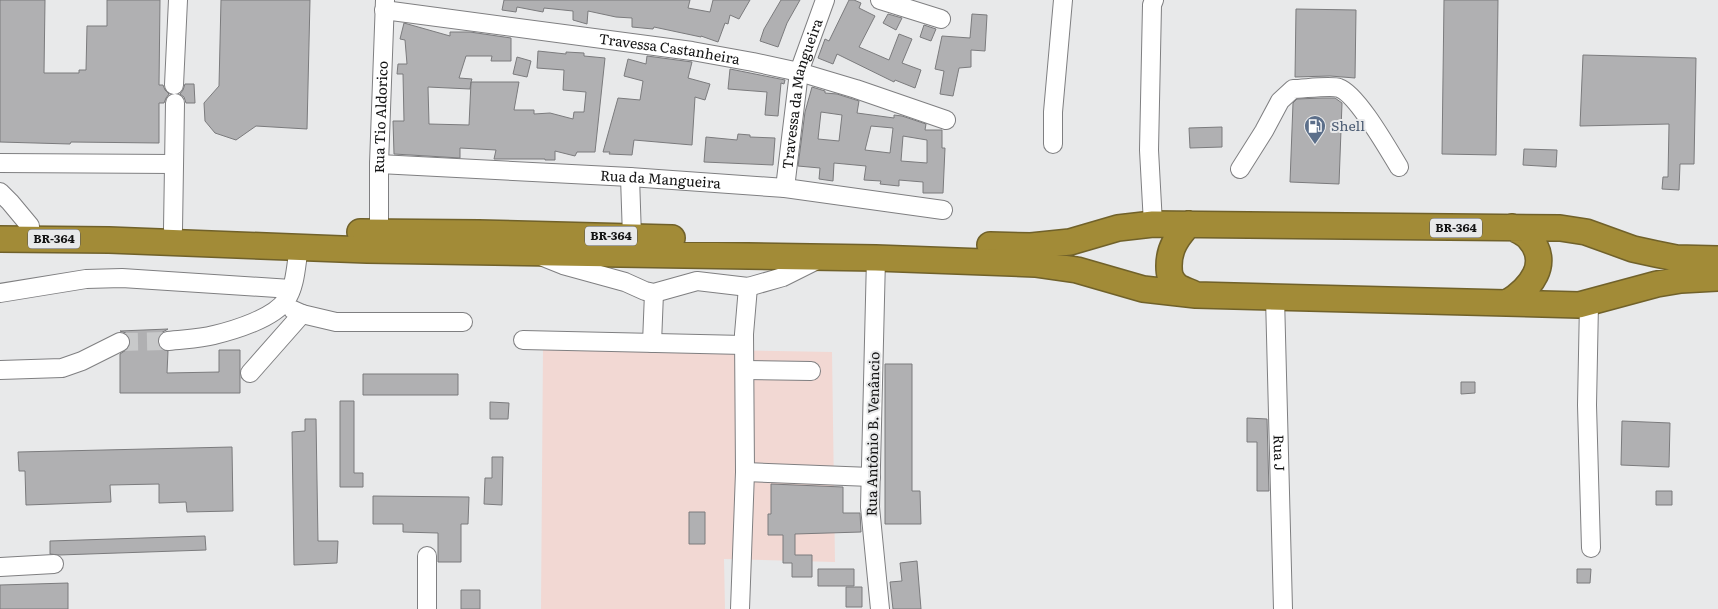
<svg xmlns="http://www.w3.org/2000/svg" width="1718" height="609" viewBox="0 0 1718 609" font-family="Literata,serif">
<rect width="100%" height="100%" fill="#e8e9ea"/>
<path fill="#f2d8d3" d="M543,347L832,352L835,562L724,559L725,609H541Z"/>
<path fill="#b0b0b2" stroke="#7b7b7d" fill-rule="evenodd" d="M0,0H45L44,73H79V70H86L87,26H107V0H160L159,85H163L165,90L169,94L166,98L164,103H159V143L71,142L70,144L0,142Z
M221,0H310L307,129L256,126L236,140L215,133L205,121L204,103L219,86Z
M504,0H690L688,8L710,12L713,0H750L739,19L730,15L728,24L725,23L718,42L701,36V37L654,27L653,29L632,27V18L616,17L588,11L587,24L573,20V11L544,8L543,12L517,7L516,12L502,10Z
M781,0H800L787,23L778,47L760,41L764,29Z
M849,0H854L861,3L859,8L875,16L859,47L889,60L899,34L912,39L902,63L921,70L915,88L895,80L894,82L837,54L833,64L818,58L825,39L829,41Z
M1444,0H1498L1496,155L1442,154Z
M1296,9L1356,10L1355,78L1330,76L1295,77Z
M888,14L902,18L896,30L883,23Z
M972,14L987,15L985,51L971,50V67L959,68L953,96L940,94L944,71L935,69L942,36L970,38Z
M404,23L450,36V32H470L511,38V61H491L492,56H466L459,78L472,79L471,82H519L514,110H534V114L550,113L573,119L574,112H584L586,92L563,90L564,70L537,68L538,51L566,54V52L584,53V56L605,58L595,152H577L575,156L555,151V160H545V159H494L496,150L460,148V158L394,154L393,121H404L403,74H397L398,64H407L405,40L400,39ZM471,82L469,125L429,124L428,87L470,89Z
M924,25L936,29L931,41L920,37Z
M1583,55L1696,58L1694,164H1680L1679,190L1662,189L1663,177H1668L1669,124L1580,126Z
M647,56L692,62L688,78L710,84L705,100L695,97L692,145L634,140L632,155L609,154L610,152H603L618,98L640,100L643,81L624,76L628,59L646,64Z
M517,57L531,61L527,77L513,74Z
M730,69L785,80L784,84L781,83L778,116L765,115L767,92L728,89Z
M185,84H194L195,103H186L184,97L180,94L183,90Z
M812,87L825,91V93L837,94L859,101L857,113L894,118V115L902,116L926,124L925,130H942V148H945L943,193H923V182L899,180V186L880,184L881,181L864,180L866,166L834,163L833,181L819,179L820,168L798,166L805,112ZM821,112L842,115L839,141L818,139ZM871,126L893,128L890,153L865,150ZM903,136L927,140V163L901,161Z
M1322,98H1335L1342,103L1339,184L1290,182L1293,103L1297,99Z
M1222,127V147L1190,148L1189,128Z
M738,134L750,135V137L775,138L773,165L704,162L706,137L737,140Z
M1524,149L1557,150L1556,167L1523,165Z
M168,329L161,333L157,342L160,348L168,351L167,373L219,372V350H240V393H120V354L129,348L131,342L126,333L120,331Z
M885,364H912V491H920L921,524H885Z
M363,374H458V395H363Z
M1461,382H1475V393L1461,394Z
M340,401H354V473H363V487H340Z
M490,402L509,403L508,419H490Z
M1247,418L1267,419L1269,491H1257V442H1247Z
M305,419H316L318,541H338L337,563L294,565L292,432L305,431Z
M1622,421L1670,423L1669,467L1621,465Z
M232,447L233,511L187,512L186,502L159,503V484L110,485L111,502L26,505L25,471H19L18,452Z
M492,457H503L502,505L484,504L485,478H492Z
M771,484L843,487V513H860L861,532L795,534V555H812V577H792V563H783V535H768V514H771Z
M1656,491H1672V505H1656Z
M373,496L469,497L468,524H461V562H438V533L403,532V524H373Z
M689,512H705V544H689Z
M205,536L206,550L59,555L50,554V541Z
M917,561L921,609H893L890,582L902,581L900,563Z
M818,569H854V586H818Z
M1577,569H1591L1590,583H1577Z
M68,583V609H0V585Z
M846,587H862V607H846Z
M461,590H480V609H461Z"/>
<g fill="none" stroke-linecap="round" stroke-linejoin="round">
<path stroke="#c8c9ca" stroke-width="18" stroke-dasharray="18 9" stroke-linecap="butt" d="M120,342L168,341"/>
<g stroke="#7f7f81" stroke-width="20">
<g id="minor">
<path d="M880,0L941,19"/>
<path id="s1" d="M384,10L692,51L753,62L799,72L856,89L946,120"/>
<path d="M174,85L178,0"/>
<path d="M1053,144V112L1063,0"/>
<path d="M0,163L174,164"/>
<path id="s2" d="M379,164L630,177L785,188L943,210"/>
<path d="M1240,169L1264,131L1280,101L1293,89C1303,89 1331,85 1339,88C1357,94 1388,149 1399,167"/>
<path d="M630,177L632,237"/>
<path id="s3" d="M785,188L799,72L825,0"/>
<path d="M0,192L10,202L30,226"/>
<path d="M1153,224L1149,150L1152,5L1154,0"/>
<path d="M173,229L175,103"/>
<path id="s4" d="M379,233V164L385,0"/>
<path d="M543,257L563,265L625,282L645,291L654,293L697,281L748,287L783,277L819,259"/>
<path d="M876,258L870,507L880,609"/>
<path d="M0,293L86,279L122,278L291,289"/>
<path id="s5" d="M1275,297L1283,609"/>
<path d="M1589,303L1587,405L1591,548"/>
<path d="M302,314L336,322H463"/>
<path d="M523,340L744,345"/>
<path d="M168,341C183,339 199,339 214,335C235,330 274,318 286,300C296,286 296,263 299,247"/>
<path d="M652,343L654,293"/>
<path d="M0,370L62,368L82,361L120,342"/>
<path d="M745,370L811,371"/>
<path d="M250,373L302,314L293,310"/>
<path d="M745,472L871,477"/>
<path d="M0,567L54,564"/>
<path d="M427,609V556"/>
<path d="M740,609L745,472L744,334L748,287"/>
</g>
</g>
<g stroke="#70612a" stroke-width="28">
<path id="highway" d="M1189,224C1177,237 1169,248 1169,266C1169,274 1170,279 1176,285C1180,289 1188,291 1194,294
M360,232L479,233L672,238
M0,239L109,240L367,250L876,258L1035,264L1077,270L1143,289L1196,295L1579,305L1657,284L1681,280L1718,278
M990,245L1031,246L1070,242L1118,228L1153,224L1560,228L1586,232L1633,249L1656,254L1676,258L1718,259
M1507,303C1530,289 1552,263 1529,238C1525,233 1517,230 1512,227"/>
</g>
<use href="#minor" stroke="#fff" stroke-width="18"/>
<use href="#highway" stroke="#a28b37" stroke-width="25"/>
</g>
<defs>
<g id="fuel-pin" transform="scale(1.125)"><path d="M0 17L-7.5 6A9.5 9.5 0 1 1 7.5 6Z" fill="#5c6f8a" stroke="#e8e9ea"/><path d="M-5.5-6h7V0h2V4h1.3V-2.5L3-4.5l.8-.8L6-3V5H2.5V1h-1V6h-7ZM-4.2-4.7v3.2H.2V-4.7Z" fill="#fff"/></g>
</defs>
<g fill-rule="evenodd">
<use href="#fuel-pin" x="1315" y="126"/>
</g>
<g text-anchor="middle" stroke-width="4" stroke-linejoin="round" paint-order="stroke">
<g fill="#e8e9ea" stroke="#535354" stroke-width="1">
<rect x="1430" y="218.5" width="52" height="19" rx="4"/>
<rect x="585" y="226.5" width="52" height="19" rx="4"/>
<rect x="28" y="229.5" width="52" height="19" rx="4"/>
</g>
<g font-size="12" font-weight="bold" fill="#131313">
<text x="1456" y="232">BR-364</text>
<text x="611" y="240">BR-364</text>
<text x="54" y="243">BR-364</text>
</g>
<g font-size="14" fill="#131313" stroke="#e8e9ea">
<text dy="5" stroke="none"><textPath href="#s1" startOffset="288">Travessa Castanheira</textPath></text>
<text dy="5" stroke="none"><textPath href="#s3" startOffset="96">Travessa da Mangueira</textPath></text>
<text dy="5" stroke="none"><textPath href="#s4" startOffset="116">Rua Tio Aldorico</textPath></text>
<text dy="5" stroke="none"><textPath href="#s2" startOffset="282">Rua da Mangueira</textPath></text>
<text transform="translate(873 434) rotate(-89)" y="5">Rua Antônio B. Venâncio</text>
<text dy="5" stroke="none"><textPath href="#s5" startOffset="156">Rua J</textPath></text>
</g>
<g font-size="14" fill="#4e5e75" stroke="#e8e9ea" text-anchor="start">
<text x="1331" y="131">Shell</text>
</g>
</g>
</svg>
